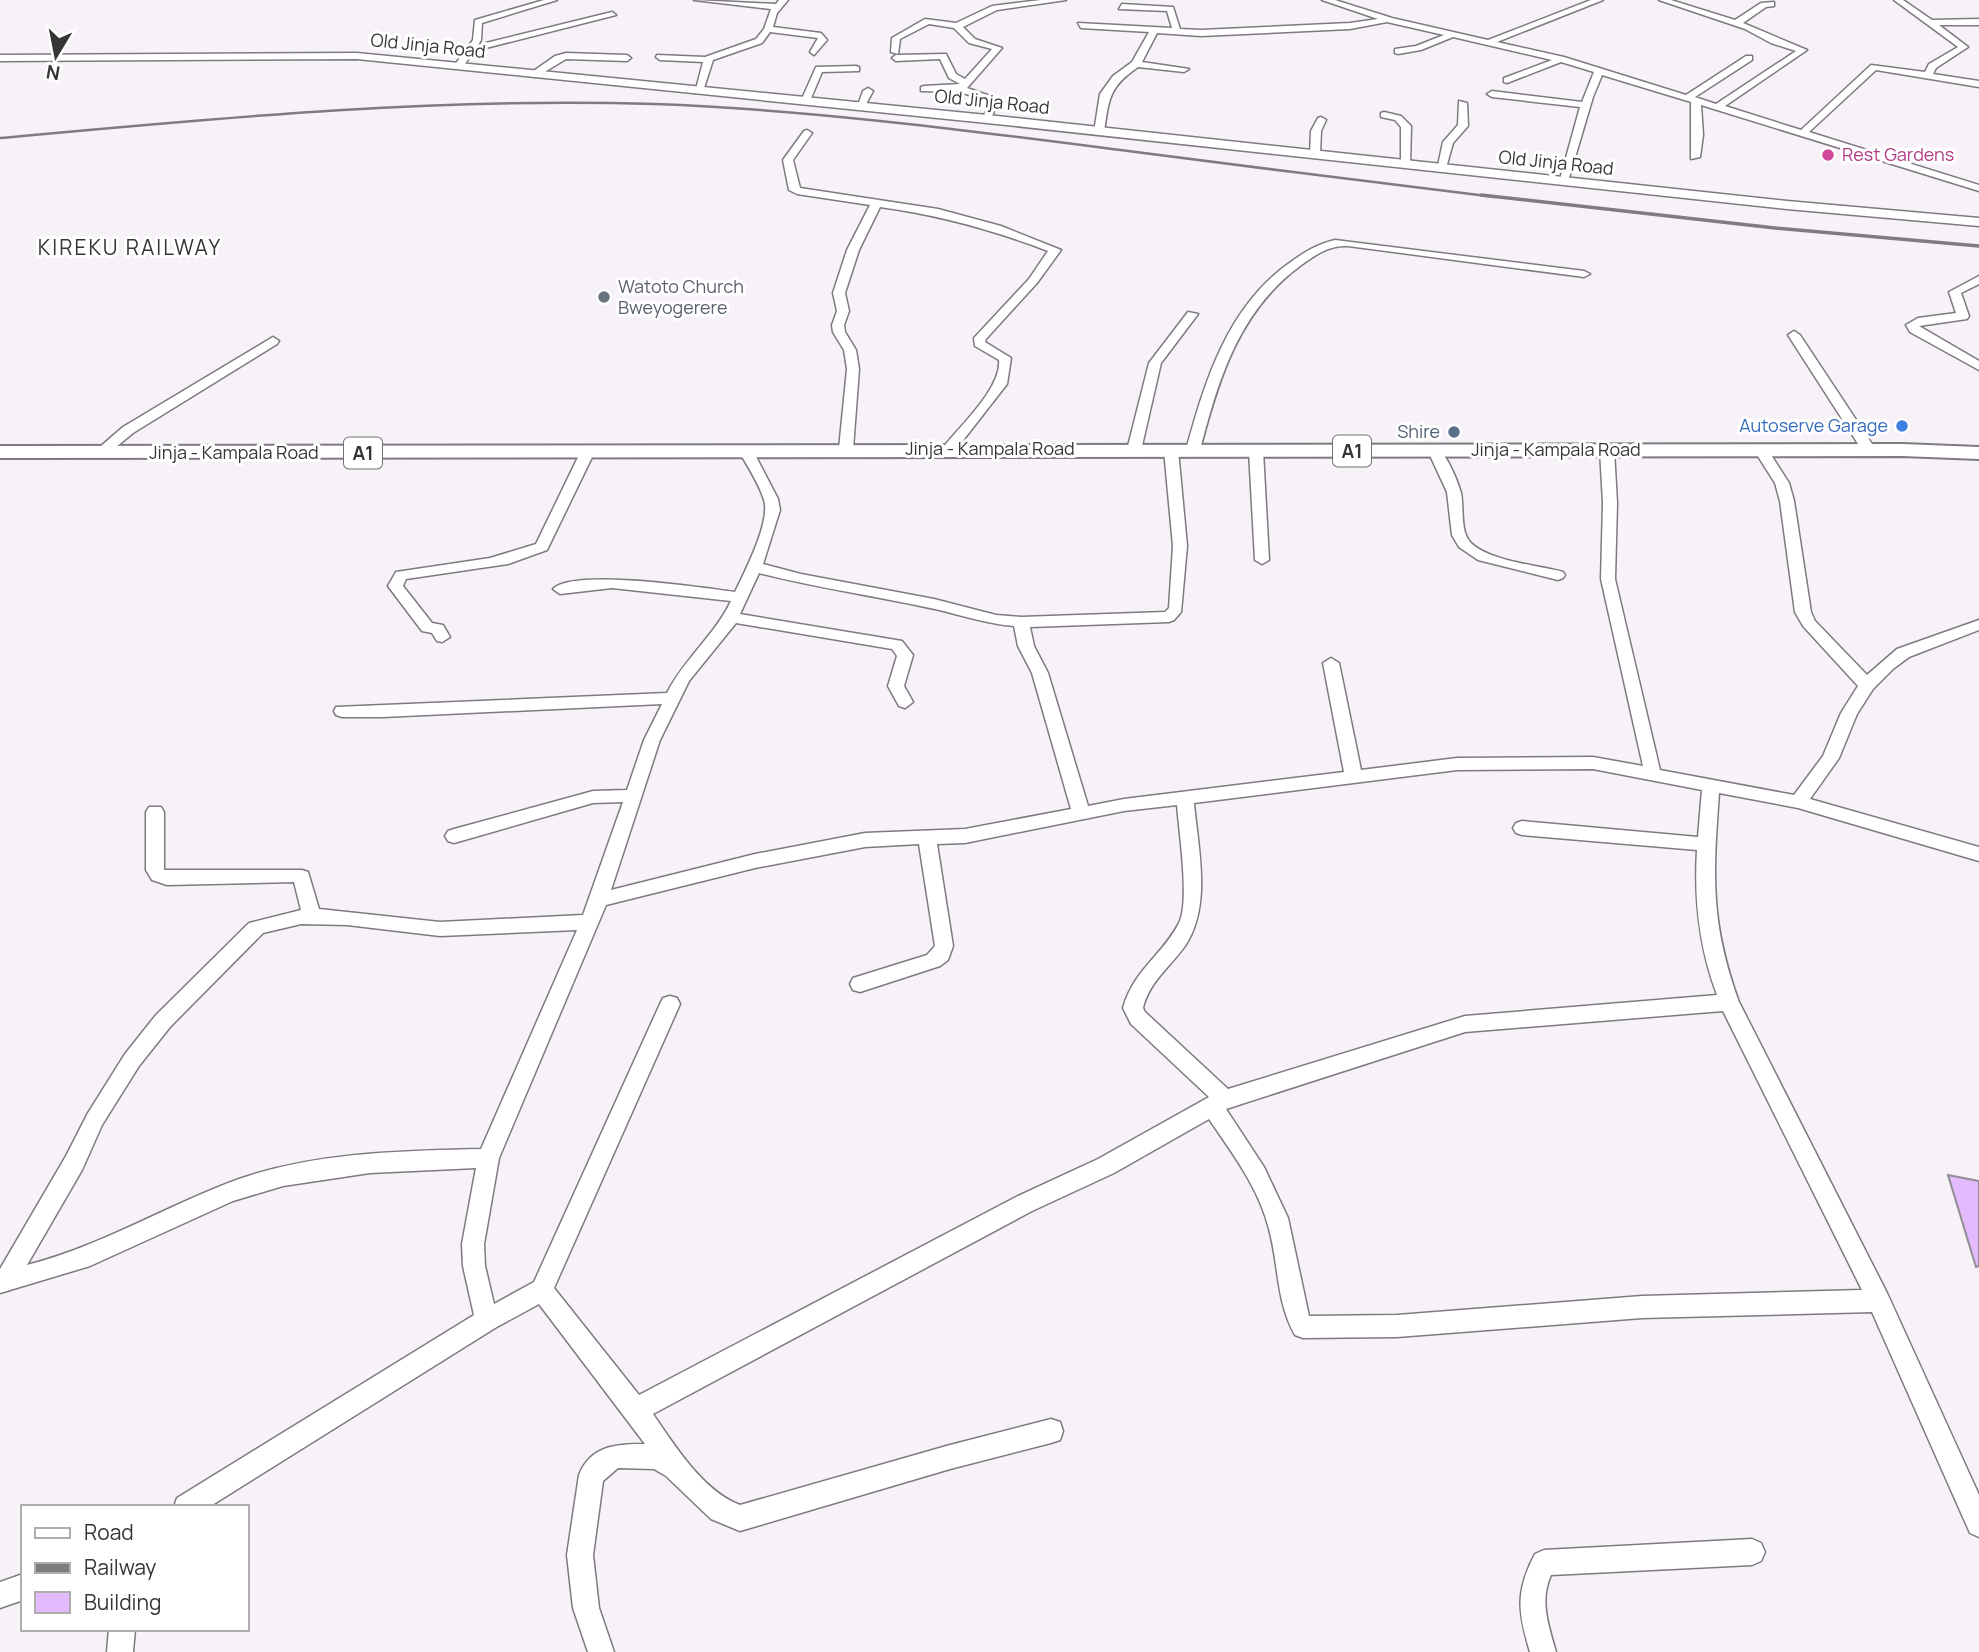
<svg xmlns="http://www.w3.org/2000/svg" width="1979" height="1652" viewBox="0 0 1979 1652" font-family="Manrope,sans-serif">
<rect width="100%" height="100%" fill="#f6f2f8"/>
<path fill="#e3bafd" stroke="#908d93" stroke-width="2" d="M1948,1175L1979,1181V1266L1976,1267Z"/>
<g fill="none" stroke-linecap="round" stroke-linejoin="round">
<g stroke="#7e7a80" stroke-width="3">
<path id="minor" d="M544,0H557L482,23L481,40L478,45L612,12L616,15L474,51L462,68H456L454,66L473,40L475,20Z
M694,0L776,4L779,0H788L777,13L773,27L821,33L827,40L814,55L810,52L818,38L770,32L762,43L713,60L703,91L695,93L703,62L660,60L656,57L657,55L705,57L756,39L764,29L771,9Z
M1041,0H1066L997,10L963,27L975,39L1002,48L967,88L999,99L990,121L982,119L991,102L960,92L921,91V87L924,86L960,84L949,78L940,59L896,61L892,58L896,55L946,54L956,74L965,79L992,49L969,43L954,28L929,24L900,39L898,54L891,52L892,38L925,19L956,23L992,6Z
M1322,0H1335L1392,18L1488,40L1591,0H1603L1497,42L1564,57L1686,95L1746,56H1752V60L1695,97L1716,104L1796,51L1771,43L1745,29L1659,0H1671L1735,20L1761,3L1774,2V6L1766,7L1743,23L1807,50L1725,106L1801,130L1871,65L1925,72L1929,64L1958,47L1894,0H1903L1932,20L1979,19V25H1939L1968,47L1936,68L1933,74L1979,81V87L1876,70L1809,132L1979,185V191L1701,105L1703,135L1700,157L1691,159V102L1602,75L1593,97L1568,181L1559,183L1580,107L1492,97L1487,94L1492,91L1582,102L1594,72L1561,62L1507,83L1504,82V78L1552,60L1453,37L1421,50L1398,54L1395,53V49L1416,46L1444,35L1387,22L1350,29L1201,36L1157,33L1142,62L1189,69L1184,72L1138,67C1109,87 1109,98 1104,132L1099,135L1094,132L1100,94L1113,76L1132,62L1149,32L1081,28L1078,23L1172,28L1167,11L1119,9L1122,4L1173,7L1180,29L1201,30L1350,23L1378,19Z
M566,53L627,55L631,58L627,61L566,59L536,77L528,75L555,56Z
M856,66L859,67V71L822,72L809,103L801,101L816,67Z
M868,88L873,91L865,106L857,108L863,91Z
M1459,101L1467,103L1468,126L1453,143L1446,168L1437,170L1443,142L1458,125Z
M1384,112L1401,116L1411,126L1410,166L1401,164V127L1395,120L1381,117V113Z
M1321,117L1326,120L1321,131L1320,154L1315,157L1310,154L1311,131L1318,118Z
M807,130L812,133L793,160L800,188L938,209L1001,226L1061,250L1037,283L986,339L985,342L1011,358L1007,384L954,452H944L942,449C959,427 1002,388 999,360L975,346L974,338L1029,279L1048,251C993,230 939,215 880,207L859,250L845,293L849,311L844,325L845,332L856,350L859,369L853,449L846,453L841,452L839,449L847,369L844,350L833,332L832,325L837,311L833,293L847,250L870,205L797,194L789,190L783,160L804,131Z
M1335,240L1584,271L1590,274L1584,277L1348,246C1329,245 1315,255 1300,266C1239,311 1218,380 1200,450L1193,454L1188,453L1186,450C1205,381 1227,308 1288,264C1303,253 1317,244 1335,240Z
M1979,276V284L1961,293L1969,316L1967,319L1919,326L1979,361V370L1910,332L1906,325L1918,318L1956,313L1949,292Z
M1188,312L1198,314L1161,363L1141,450L1134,454L1129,453L1127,450L1149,363Z
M1794,331L1800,335L1876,450L1874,453H1864L1862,450L1788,335Z
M273,337L279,341L277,344L133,433L105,456H95L93,453L123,427Z
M1171,446L1178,450L1187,546L1181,612L1174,620L1169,622L1030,627L1034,646L1048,673L1088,806L1124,799L1344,772L1323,663L1331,658L1339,663L1361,770L1457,758L1593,757L1643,766L1601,579L1603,503L1600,450L1607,446L1614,450L1617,503L1615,579L1660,770L1794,795L1823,756L1841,713L1858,686L1803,626L1795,612L1780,501L1775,483L1754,450L1756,447H1766L1789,483L1794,501L1811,612L1815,621L1867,675L1897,649L1979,620V630L1909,657L1893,669L1873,689L1857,714L1839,758L1810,799L1979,847V861L1798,808L1719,793C1713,876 1710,922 1739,1002L1887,1293L1979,1495V1537L1970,1533L1872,1312L1642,1318L1397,1337L1303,1338L1295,1335C1276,1302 1279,1265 1269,1229C1259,1188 1232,1153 1209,1119L1114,1173L1032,1211L653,1414C675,1446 703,1491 740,1505L950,1445L1051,1419L1060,1422L1063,1431L1060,1440L1051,1443L950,1469L740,1531L711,1519L666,1476L654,1469L618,1468L603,1481L593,1555L599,1608L614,1652H588L573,1608L567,1555L579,1475C591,1445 617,1444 645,1444L539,1304L495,1328L209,1507H174L177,1498L474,1315L463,1266L462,1244L476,1168L370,1173L283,1186L233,1201L90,1266L0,1293V1269L66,1156L88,1113L125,1054L156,1015L249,923L301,910L294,882L167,885L152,880L146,870V812L149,807H161L164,812V870H302L308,872L319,909L440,922L583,915L623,802L593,803L454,843L448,841L445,836L448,831L454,829L593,791L627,790L644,740L662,704L383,717H342L336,715L334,711L336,707L667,693C684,659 715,635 731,601L612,588L560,594L553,589C573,568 703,588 735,592C745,571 771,521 764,500C759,483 747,466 739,451L746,447L753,451L778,499L780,510L763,564L801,574L934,599L996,615L1021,617L1165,612L1169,608L1173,546L1164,450ZM759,573C817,588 876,596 935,609C961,615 987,624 1014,626L1018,646L1032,673L1071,809L965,829L865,833L755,854L611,890L660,740L689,681L736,623L892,649L897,656L888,686L899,706L905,708L913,702L904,686L913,655L902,641L740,614ZM1593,769L1702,790L1698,837L1522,821L1516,823L1513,828L1516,833L1522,835L1697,850C1694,901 1699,947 1717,995L1465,1016L1228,1089L1145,1012L1143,1008C1149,982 1170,967 1185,946C1212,905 1198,849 1194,803L1457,770ZM1177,805C1179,831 1190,902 1179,923C1162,956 1134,969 1123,1008L1131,1024L1209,1097L1098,1159L1016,1197L639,1395L554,1288L680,1004L677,998L670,996L663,998L660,1004L534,1282L494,1304L485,1266L484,1244L499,1158L606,905L755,868L865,847L919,844L935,946L927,955L853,978L850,984L853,990L860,992L940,966L948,960L953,946L937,844L965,843L1124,811ZM301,924L347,925L440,936L577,930L481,1149C401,1151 316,1152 239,1179C167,1205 102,1246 27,1265L82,1170L102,1125L139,1066L170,1027L263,933ZM1723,1011L1862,1290L1642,1296L1397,1315L1309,1316L1288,1218L1264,1167L1226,1109L1465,1032Z
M588,447L595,451L547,550L508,564L406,579L403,586L432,623L443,625L450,637L442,642L437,641L432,633L422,631L388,586L396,572L490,558L536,544L581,451Z
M1256,447L1263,451L1269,560L1262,564L1255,560L1249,451Z
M1435,447C1446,451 1458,482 1461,493C1464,507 1460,531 1470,542C1488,561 1537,565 1563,572L1565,575L1563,578L1558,580L1478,560L1459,547L1452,535L1447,492L1428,451Z
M1752,1539L1761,1543L1765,1552L1761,1561L1752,1565L1551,1575C1539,1601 1549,1627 1556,1652H1530C1518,1612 1515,1592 1535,1554L1544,1550Z
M23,1574V1600L0,1608V1582Z
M109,1629H135L133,1652H107Z"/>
</g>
<g stroke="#7e7a80" stroke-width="3">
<path id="major" d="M357,53L987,115L1787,201L1979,218V226L1787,209L987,123L357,59L0,61V55Z"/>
</g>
<g stroke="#7e7a80" stroke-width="4">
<path id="highway" d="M1902,444L1979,447V459L1902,456L0,458V446Z"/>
</g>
<use href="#minor" fill="#fff" fill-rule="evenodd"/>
<use href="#major" fill="#fff" fill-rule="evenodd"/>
<use href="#highway" fill="#fff" fill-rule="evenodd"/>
<path stroke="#7f7c80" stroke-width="2.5" d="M0,138C218,118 436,97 655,104C814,110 971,131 1128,151C1250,167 1373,182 1495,197"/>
<path stroke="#7f7c80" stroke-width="3.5" d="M1481,195L1775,228L1979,246"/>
</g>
<circle fill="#d1479c" stroke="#fff" stroke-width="2.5" cx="1828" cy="155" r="7"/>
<circle fill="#6b7280" stroke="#fff" stroke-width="2.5" cx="604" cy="297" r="7"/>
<circle fill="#3f7fe0" stroke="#fff" stroke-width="2.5" cx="1902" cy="426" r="7"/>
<circle fill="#5c6f8a" stroke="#fff" stroke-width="2.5" cx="1454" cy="432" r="7"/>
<g text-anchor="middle" stroke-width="6" stroke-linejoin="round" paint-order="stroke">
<g font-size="18" fill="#363437" stroke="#fff">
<text transform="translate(428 46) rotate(6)" y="6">Old Jinja Road</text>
<text transform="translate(992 102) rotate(6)" y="6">Old Jinja Road</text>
<text transform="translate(1556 163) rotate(6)" y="6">Old Jinja Road</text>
<text x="990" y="455">Jinja - Kampala Road</text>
<text x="1556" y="456">Jinja - Kampala Road</text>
<text x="234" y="459">Jinja - Kampala Road</text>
</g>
<g font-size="18" fill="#b23c85" stroke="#fff" text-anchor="start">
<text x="1842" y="161">Rest Gardens</text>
</g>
<g font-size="18" fill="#5b616d" stroke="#fff" text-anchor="start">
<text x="618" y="293">Watoto Church<tspan x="618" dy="21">Bweyogerere</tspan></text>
</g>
<g font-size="18" fill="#366cbe" stroke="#fff" text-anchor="end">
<text x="1888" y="432">Autoserve Garage</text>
</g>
<g font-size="18" fill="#4e5e75" stroke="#fff" text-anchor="end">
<text x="1440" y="438">Shire</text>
</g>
<g fill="#fff" stroke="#727173" stroke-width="2">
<rect x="1333" y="435.5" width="38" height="31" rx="5"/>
<rect x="344" y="437.5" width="38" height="31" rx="5"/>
</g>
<g font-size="19" font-weight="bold" fill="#363437">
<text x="1352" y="458">A1</text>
<text x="363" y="460">A1</text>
</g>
<g font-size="21" letter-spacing="2" fill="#363437" stroke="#fff">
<text x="130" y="255">KIREKU RAILWAY</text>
</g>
</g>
<rect x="21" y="1505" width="228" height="126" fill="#ffffff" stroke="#afaeaf" stroke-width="2"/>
<rect x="35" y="1528" width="35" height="10" fill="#ffffff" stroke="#afaeaf" stroke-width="2"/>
<text x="84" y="1540" font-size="21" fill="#363437">Road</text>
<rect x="35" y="1563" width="35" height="10" fill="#7f7c80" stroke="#afaeaf" stroke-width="2"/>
<text x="84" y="1575" font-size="21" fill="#363437">Railway</text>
<rect x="35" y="1592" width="35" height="21" fill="#e3bafd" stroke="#afaeaf" stroke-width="2"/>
<text x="84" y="1610" font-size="21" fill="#363437">Building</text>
<g transform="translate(56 56) rotate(190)" stroke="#ffffff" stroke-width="5" paint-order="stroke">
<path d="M0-5L12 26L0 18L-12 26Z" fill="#363437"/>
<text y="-10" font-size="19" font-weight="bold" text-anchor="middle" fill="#363437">N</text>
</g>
</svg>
